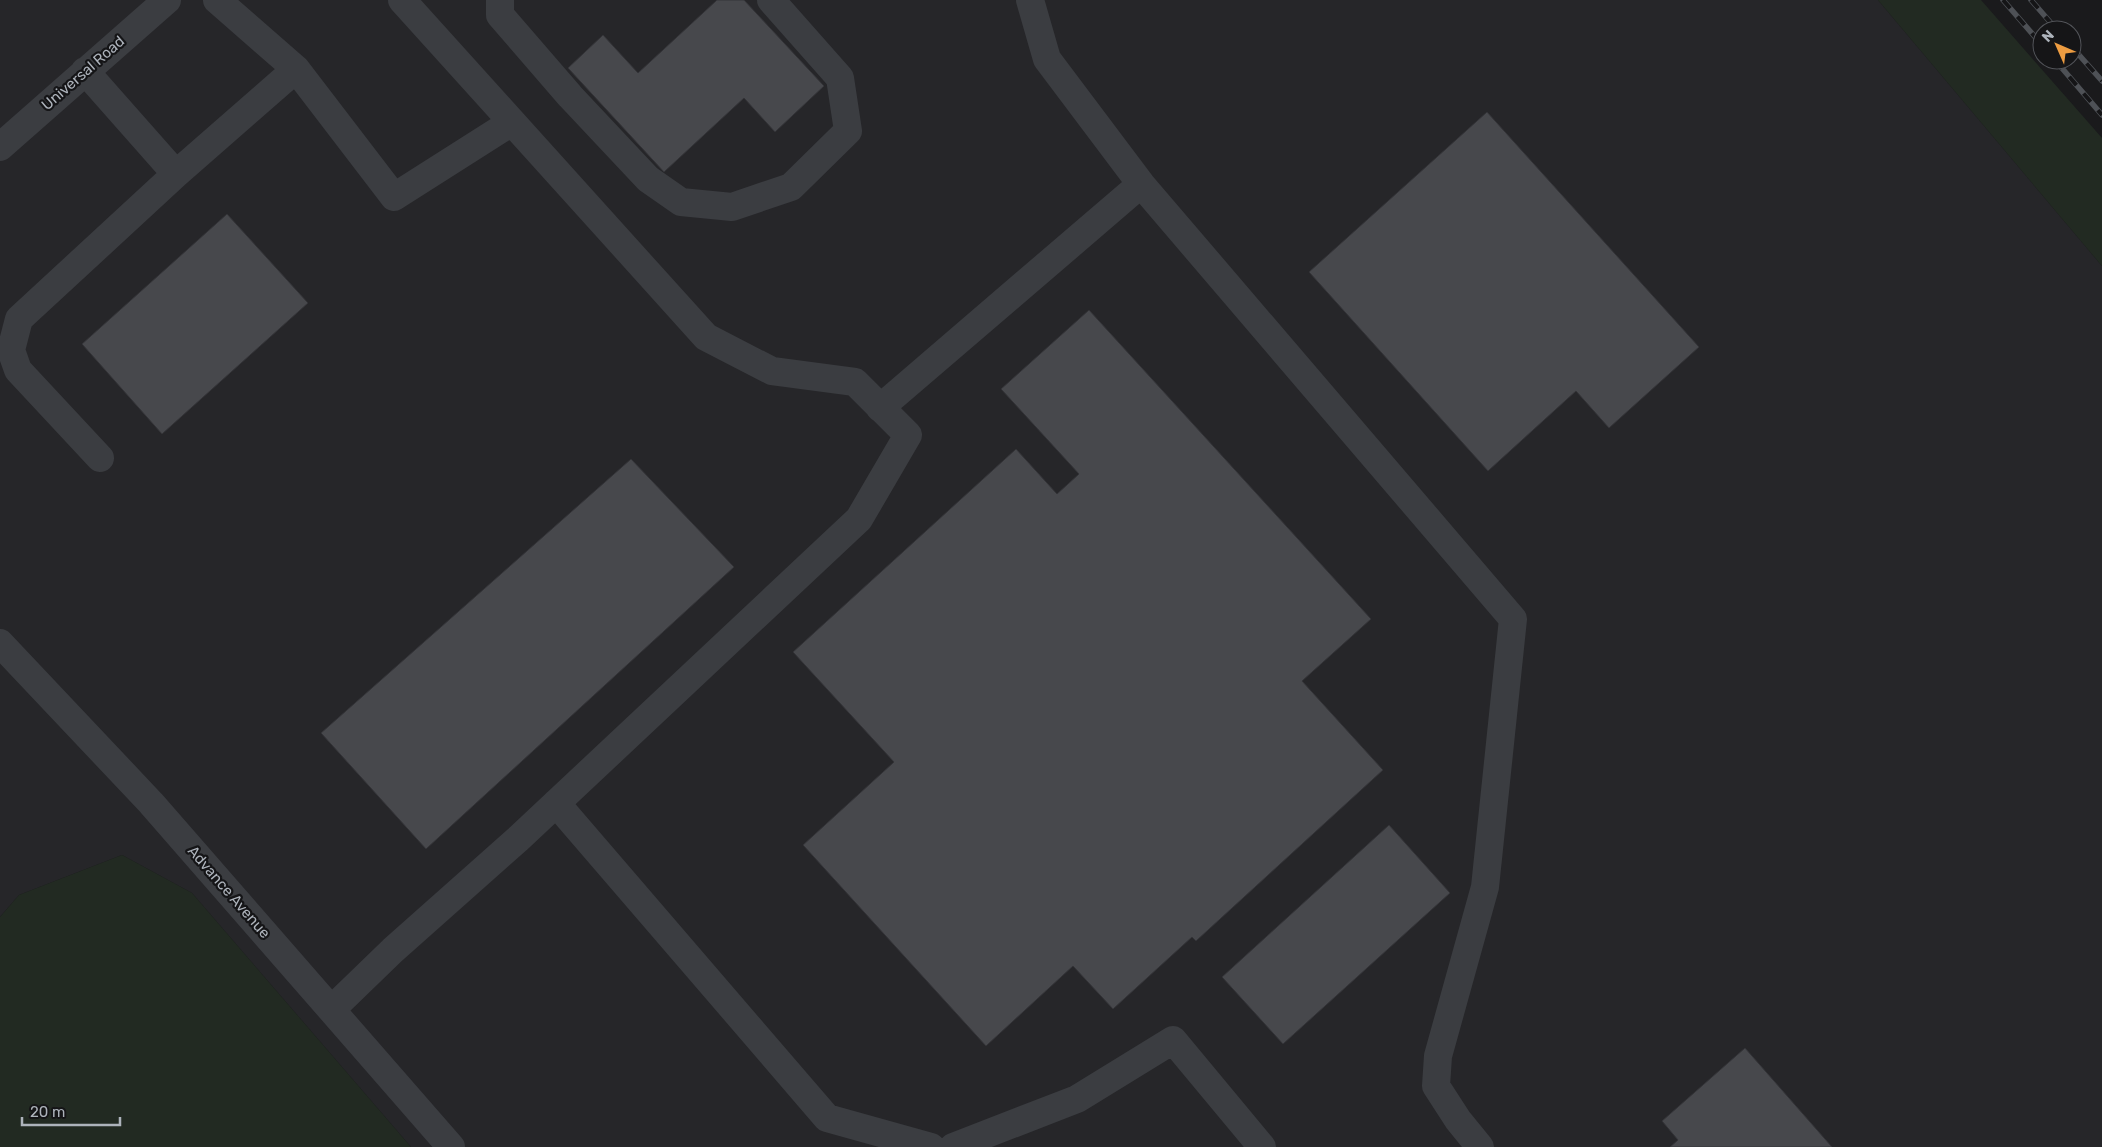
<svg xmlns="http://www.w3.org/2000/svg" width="2102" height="1147" viewBox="0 0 2102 1147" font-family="Rubik,sans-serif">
<rect width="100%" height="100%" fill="#1a1a1c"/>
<path fill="#262629" d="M0,0H1878L2102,266V1147H411L192,893L122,855L19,895L0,917Z"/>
<path fill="#222a22" d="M1878,0H1981L2102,138V266Z
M122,855L192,893L411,1147H0V917L19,895Z"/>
<path fill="#47484c" stroke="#343438" d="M717,0H744L824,86L775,132L744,98L664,172L568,68L603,35L638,73Z
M1487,112L1699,347L1609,428L1576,391L1488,471L1309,272Z
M227,214L308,303L162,434L82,344Z
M1089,310L1371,619L1302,681L1383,770L1196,941L1192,937L1113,1009L1073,966L986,1046L803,845L894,762L793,652L1016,449L1057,494L1079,474L1001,389Z
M631,459L734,567L426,849L321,733Z
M1389,825L1450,893L1283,1044L1222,977Z
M1745,1048L1832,1147H1670L1678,1140L1662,1121Z"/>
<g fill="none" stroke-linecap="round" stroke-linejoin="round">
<path stroke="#3b3d41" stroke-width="28" d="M217,0L296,69L394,197L512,122
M500,0V15L570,96L648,179L681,202L732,207L791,187L848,131L840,78L771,0
M1030,0L1047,59L1141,184
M85,71L176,174L19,319L11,350L18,370L100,458
M0,147L167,0
M176,174L296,69
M880,408L1141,184L1513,619L1485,887L1438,1056L1436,1086L1458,1120L1480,1147
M0,643L151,803L451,1147
M556,803L827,1118L931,1147
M332,1009L393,950L518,839L859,519L908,435L855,382L772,371L706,337L402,0
M953,1147L1077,1099L1173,1040L1262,1147"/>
<g stroke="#4e5156" stroke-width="5.5">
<path id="rail" d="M2003,0L2042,45
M2031,0L2057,30
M2072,47L2102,81
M2055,60L2102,115"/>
</g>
<use href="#rail" stroke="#151517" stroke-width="4" stroke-dasharray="11" stroke-linecap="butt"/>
</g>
<g text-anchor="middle" stroke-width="4.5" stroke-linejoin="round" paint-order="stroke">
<g font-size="15" fill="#adb3bb" stroke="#151517">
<text transform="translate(83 73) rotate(-41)" y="5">Universal Road</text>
<text transform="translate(229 892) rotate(49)" y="5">Advance Avenue</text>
</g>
</g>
<g transform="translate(2057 45) rotate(315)"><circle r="24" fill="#151517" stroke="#525459"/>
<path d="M0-4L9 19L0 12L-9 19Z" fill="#ed9c41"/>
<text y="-8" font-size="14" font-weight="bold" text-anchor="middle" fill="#adb3bb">N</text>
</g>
<path d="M22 1117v8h98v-8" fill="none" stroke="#adb3bb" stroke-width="2.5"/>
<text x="30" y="1117" font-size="15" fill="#adb3bb" stroke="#151517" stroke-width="4" paint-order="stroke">20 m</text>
</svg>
